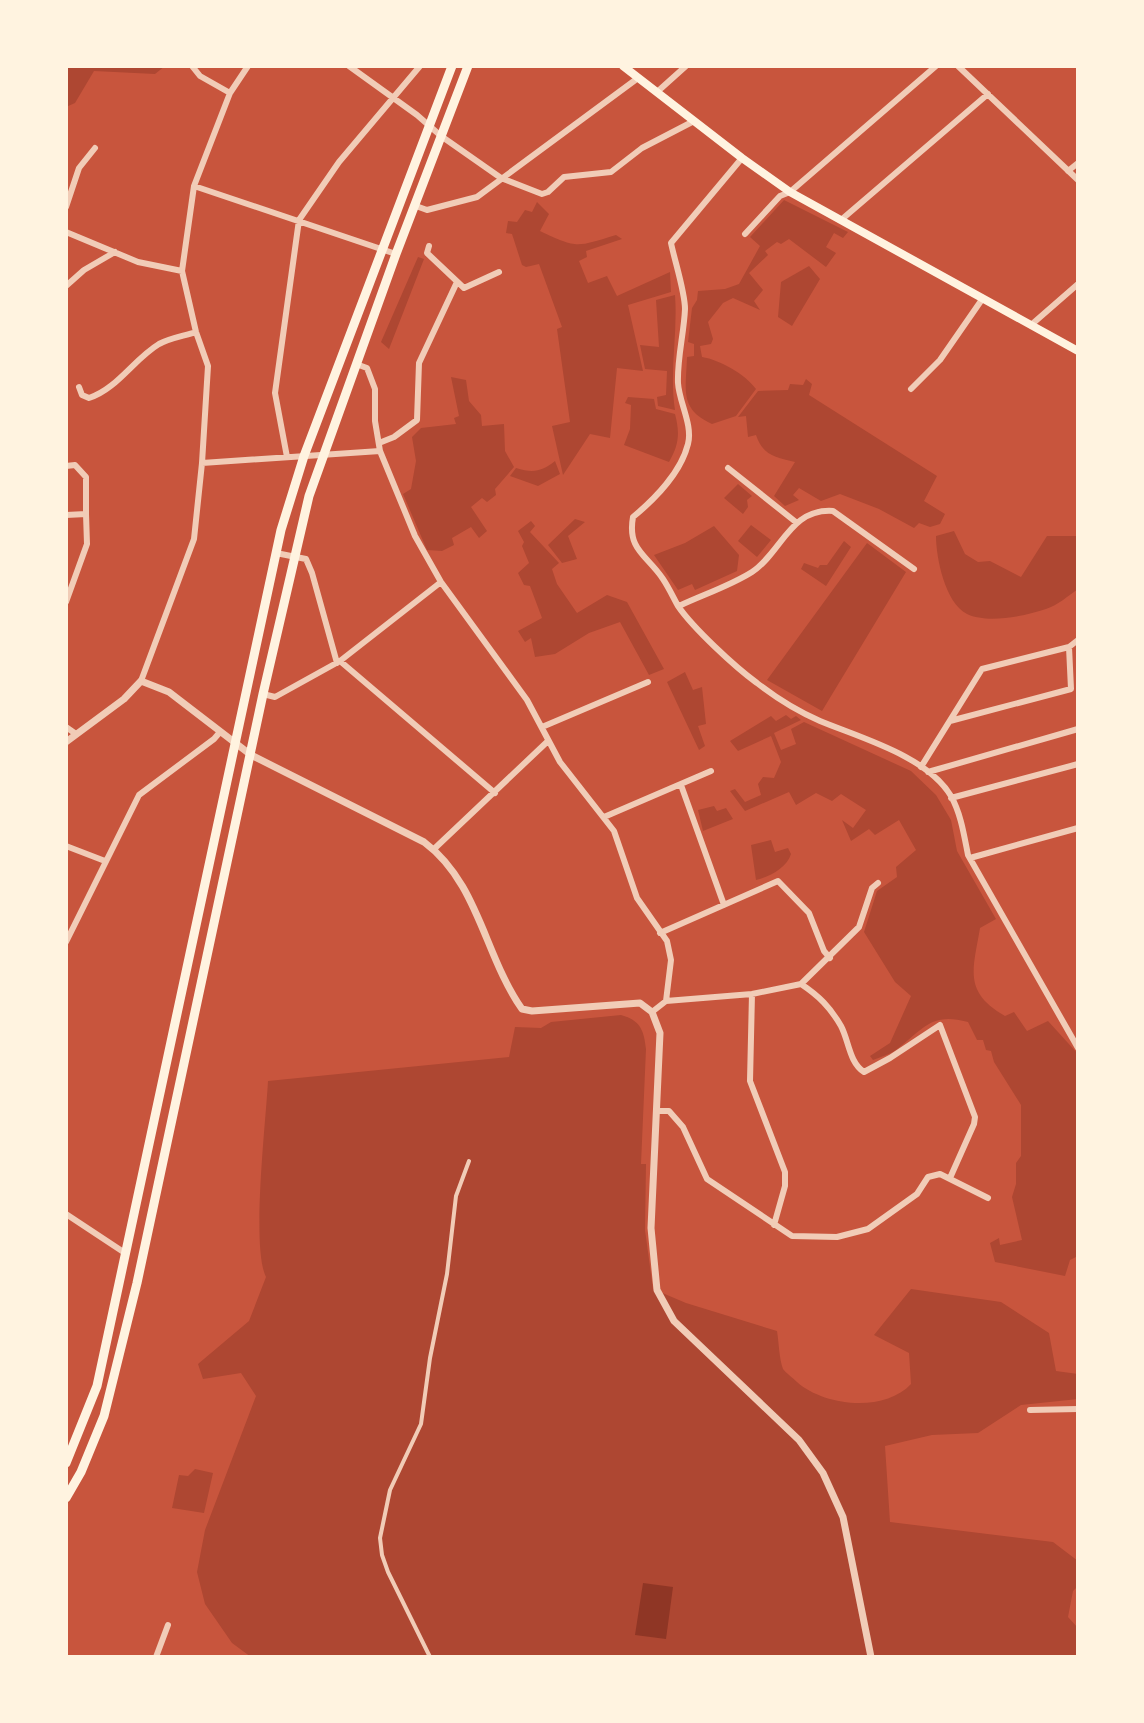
<svg xmlns="http://www.w3.org/2000/svg" width="1144" height="1723" viewBox="0 0 1144 1723" font-family="Raleway,sans-serif">
<rect width="100%" height="100%" fill="#c8553d"/>
<path fill="#ae4732" d="M66,66H165L155,74L94,71L75,103L66,107Z
M784,200L848,232L843,238L834,233L826,247L836,253L826,267L789,239L781,244L777,242L765,251L768,255L749,273L763,290L754,301L760,310L733,298L723,303L708,322L713,339L711,344L700,346L702,357C720,360 745,374 756,389L736,416L712,424C679,409 686,390 687,357L694,356V344L688,342L692,308L697,300L698,291L725,289L739,284L760,246L750,237Z
M537,202L549,214L540,231C578,249 576,247 616,235L622,239L586,251L587,257L579,261L588,283L607,276L617,296L670,272L671,292L628,305L643,371L617,368L610,438L590,434L563,475L552,426L570,422L557,329L562,327L539,264L526,267L522,265L512,234L506,233L508,221L517,222L525,210L532,212Z
M418,257L424,259L389,349L381,342Z
M809,266L820,279L792,326L778,317L781,282Z
M675,295C678,334 669,371 675,410L658,406L657,397L666,395L667,371L645,369L640,345L659,347L656,300Z
M451,377L466,380L469,401L481,415L482,426L504,424L505,451L514,467L495,489L496,495L487,502L482,498L471,507L487,531L479,538L471,527L452,538L454,545L442,551L427,550L403,494L411,489L416,461L412,437L421,428L456,424L454,418L459,416Z
M806,379L812,384L809,395L937,476L924,501L945,514L940,524L930,527L919,523L914,528L879,509L840,494L821,501L799,488L793,495L799,500L785,506L774,496L795,462C776,457 763,456 756,435L748,437L746,416L738,417L758,391L788,390L790,384L803,385Z
M628,397L654,399L656,409L675,414C680,433 679,445 669,462L624,445L630,429L631,405L625,403Z
M555,461L560,474L538,486L510,476L516,468C533,473 541,472 555,461Z
M738,484L752,496L747,500L748,507L743,514L724,498Z
M575,519L585,522L568,536L577,559L562,563L548,545Z
M531,521L535,526L530,532L559,563L552,569L557,584L577,613L607,595L627,602L664,669L649,675L620,622L589,633L555,654L535,657L531,638L525,642L518,631L542,618L530,586L524,585L518,573L529,563L522,546L524,542L518,531Z
M751,525L771,540L757,557L738,541Z
M714,526L739,555L737,571L695,590L692,584L678,590L654,555L685,543Z
M954,531L965,554L978,562L990,561L1021,577L1047,536H1078V589C1068,596 1058,605 1046,609C1025,616 988,624 967,614C945,603 936,557 936,536Z
M844,541L851,547L826,586L801,569L804,563L818,568L820,565H827Z
M867,543L906,572L822,711L767,680Z
M685,672L693,690L702,687L706,724L698,726L705,746L699,750L667,682Z
M786,715L791,719L796,716L801,720L774,733L781,750L796,744L791,729L804,722L911,771L936,795L951,820L957,851L996,919L980,928C973,970 963,992 1005,1016L1014,1012L1027,1031L1048,1021L1078,1054V1256L1070,1260L1065,1276L995,1262L990,1243L999,1238L1000,1245L1022,1240L1012,1197L1016,1184V1163L1021,1156V1105L994,1062L991,1051L986,1050L983,1040H977L968,1022C930,1012 924,1029 896,1050C889,1055 880,1057 873,1060L870,1056L890,1043L911,996L895,982L864,932L877,891L897,877L896,867L916,850L899,820L875,835L869,829L851,841L842,820L853,828L866,810L841,794L832,801L816,793L796,805L789,792L745,811L730,791L735,789L745,802L761,795L758,784L763,777L774,778L781,762L771,736L738,751L730,741L771,716L776,721Z
M714,806L717,811L726,808L733,819L703,831L698,810Z
M771,840L775,852L788,848L791,854C787,868 769,877 756,880L751,845Z
M621,1015C640,1020 644,1030 646,1049L641,1164H646L645,1230L653,1289L686,1303L777,1331C779,1343 779,1358 783,1369C786,1373 793,1378 797,1382C824,1406 884,1413 911,1384L909,1353L874,1335L911,1289L1001,1302L1049,1333L1056,1371L1078,1374V1399L1021,1405L978,1433L932,1435L885,1446L890,1522L1053,1542L1078,1561V1586L1073,1591L1068,1617L1078,1628V1657H251L232,1643L205,1604L197,1572L205,1530L256,1396L241,1373L203,1379L198,1364L249,1321L266,1277C251,1247 266,1121 268,1081L509,1057L515,1027L541,1028L551,1022Z
M195,1469L213,1473L204,1513L172,1508L179,1475L188,1476Z"/>
<path fill="#8f3625" d="M643,1583L673,1587L666,1639L635,1635Z"/>
<g fill="none" stroke-linecap="round" stroke-linejoin="round">
<path stroke="#f1ccb7" stroke-width="4" d="M430,1657L388,1572L382,1555L380,1538L390,1490L421,1424L430,1358L447,1274L456,1196L469,1161"/>
<path stroke="#f1ccb7" stroke-width="6" d="M192,66L200,76L230,93
M349,66L417,115L441,136L501,178L542,194L548,192L564,177L611,172L642,148L694,121
M958,66L1078,180
M657,92L686,66
M742,158L671,243C675,262 685,292 685,309C684,333 677,359 678,383C679,402 693,425 688,444C681,472 655,499 633,517C627,550 647,555 663,579C669,588 673,597 678,606C693,628 735,667 757,683C775,697 799,712 820,721C861,738 927,756 951,796C961,814 964,835 968,855L1078,1048
M1068,171L1078,163
M194,186L396,254
M416,206L427,210L477,197L638,78
M66,207L79,168L95,148
M841,220L988,94
M66,232L138,262L182,271
M745,234L780,196L790,192L936,66
M429,246L427,253L464,288L499,272
M66,286L84,270L115,252
M1031,325L1078,284
M356,364L367,368L375,389V421L380,451L415,536L441,582L527,700L560,762L614,831L637,898L667,941L671,960L666,1001
M79,387L82,395L89,398C117,389 134,359 159,344C170,338 184,336 196,332
M911,389L940,360L983,298
M379,443L394,437L417,420L419,363L457,282
M287,457L275,393L299,220L339,162L420,66
M202,463L380,451
M66,466L75,465L86,477V514
M728,468L797,523
M66,515L86,514L87,544L66,602
M276,553L306,559L312,573L337,663
M679,606C702,595 730,586 752,572C782,552 790,508 833,511L914,569
M340,661L495,793
M141,681L194,539L202,463L208,366L196,332L182,271L194,186L230,93L248,66
M263,694L275,697L340,661L441,582
M950,721L1071,689L1069,647L1078,640
M66,727L76,734
M542,727L648,682
M921,767L982,669L1069,647
M928,772L1078,729
M681,785L724,905
M951,798L1078,764
M604,817L711,771
M66,846L105,861
M434,849L548,741
M970,858L1078,828
M660,933L778,881L809,913L824,951L830,958
M66,942L139,795L214,739L220,732
M801,984C819,996 830,1007 841,1026C849,1041 849,1062 864,1072L890,1058L940,1025L975,1117L974,1124L950,1178
M752,994L750,1081L785,1172V1186L774,1225
M652,1012L666,1001L752,994L801,984L859,927L872,888L878,883
M656,1111H669L683,1127L707,1179L792,1236L837,1237L868,1229L917,1194L928,1177L940,1174L988,1198
M66,1214L125,1253
M1030,1410L1078,1409
M156,1657L168,1625"/>
<path stroke="#f1ccb7" stroke-width="7" d="M66,742L124,699L141,681L169,692L251,755L424,842C479,883 484,955 522,1009L532,1011L640,1003L652,1012L660,1033L651,1228L657,1290L674,1321L799,1440L823,1473L843,1517L871,1657"/>
<path stroke="#fff3e0" stroke-width="8" d="M623,66L742,158L790,192L1078,351"/>
<path stroke="#fff3e0" stroke-width="9" d="M66,1463L97,1386L281,530L304,456L452,66
M66,1498L81,1472L104,1416L137,1283L263,694L309,496L396,254L468,66"/>
</g>
<rect width="1144" height="1723" fill="none" stroke="#fff3e0" stroke-width="136"/>
</svg>
